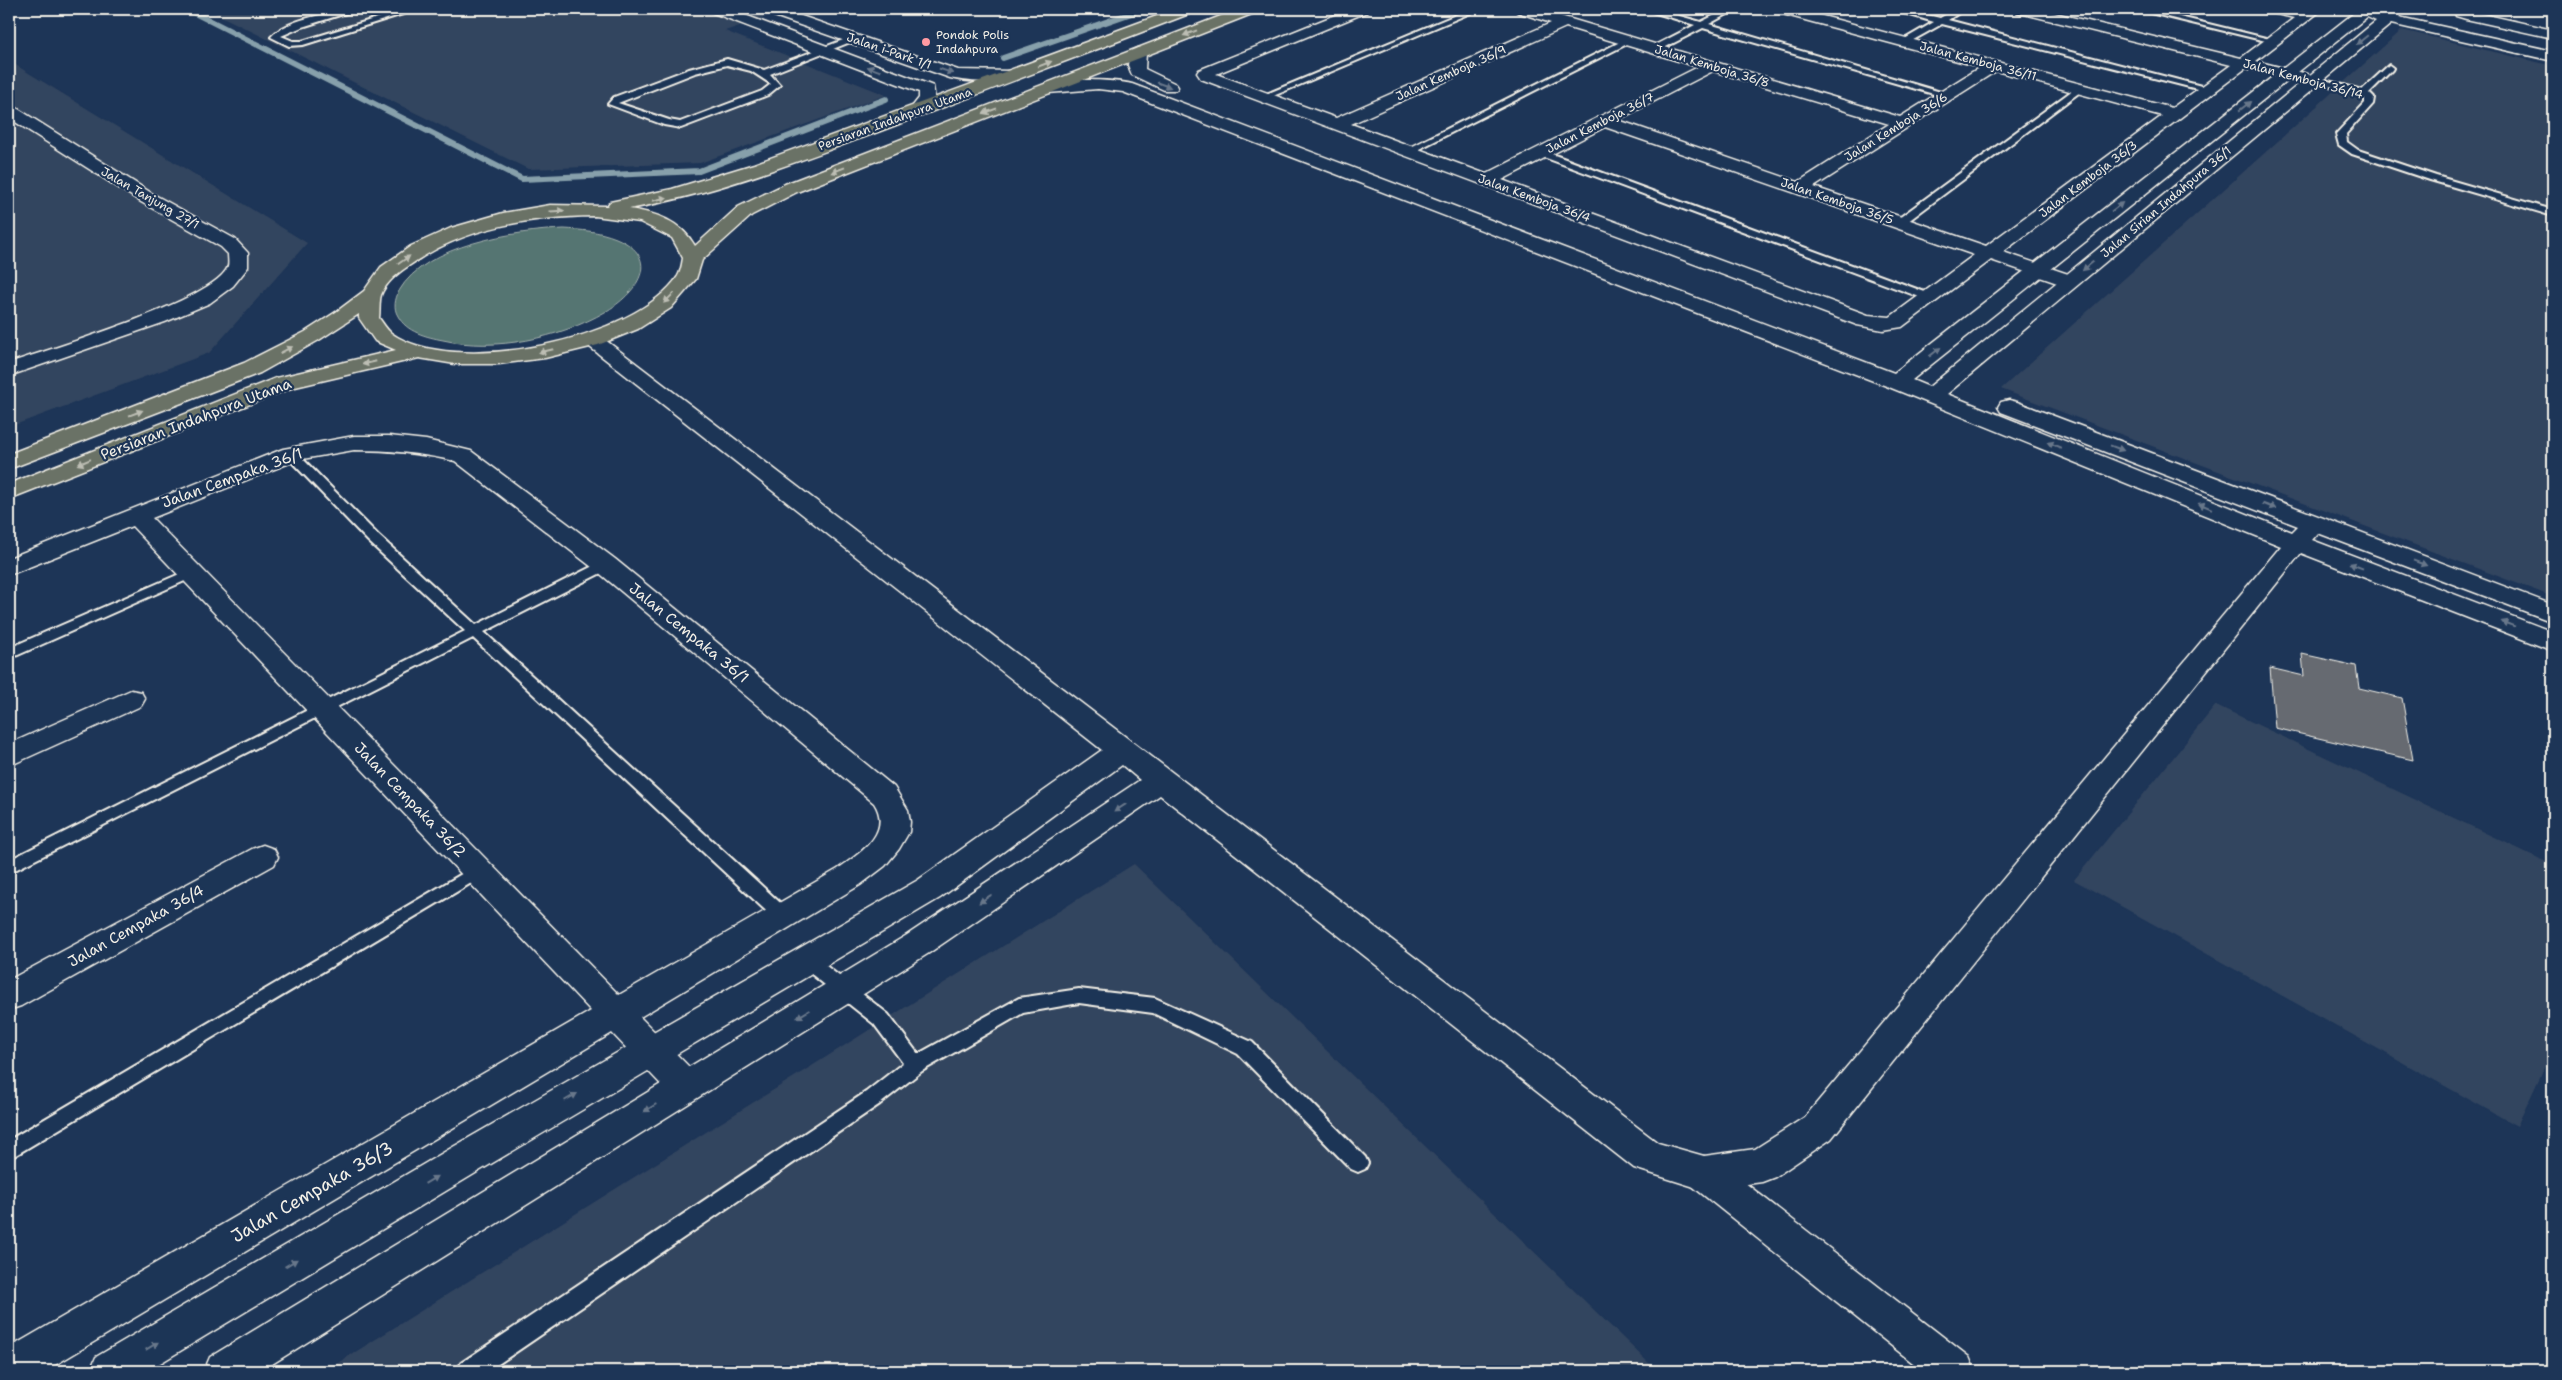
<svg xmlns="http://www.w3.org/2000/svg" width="2562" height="1380" viewBox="0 0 2562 1380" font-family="'Shantell Sans',sans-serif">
<rect width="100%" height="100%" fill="#1d3557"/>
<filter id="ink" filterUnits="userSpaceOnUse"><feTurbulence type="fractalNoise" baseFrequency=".02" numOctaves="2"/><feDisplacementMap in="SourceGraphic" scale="10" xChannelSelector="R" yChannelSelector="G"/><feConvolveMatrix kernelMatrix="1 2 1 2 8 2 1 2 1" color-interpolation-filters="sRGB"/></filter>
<g filter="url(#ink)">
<path fill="#33455f" d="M207,9H789L725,31L886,95L700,163L528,169Z
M2402,30L2553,66V597L2001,389Z
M9,61L307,243L209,353L9,427Z
M2216,705L2553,865V1049L2517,1126L2074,880Z
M1134,864L1657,1371H325Z"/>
<path fill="#557472" stroke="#a4b2ad" d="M564,229C581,230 599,231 616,238C664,258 636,294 605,312C560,338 495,352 443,340C427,337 406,332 398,316C393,308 395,299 399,291C426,244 515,231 564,229Z"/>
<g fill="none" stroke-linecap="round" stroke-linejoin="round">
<path stroke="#87a0ab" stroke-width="6" d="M187,9L522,179L699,171L886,99
M1003,58L1143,9"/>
</g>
<path fill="#666b71" stroke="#f4f1e8" d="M2302,654L2356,666L2359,688L2402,698L2413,760L2275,728L2270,668L2304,676Z"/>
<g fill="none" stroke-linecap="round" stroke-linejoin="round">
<g stroke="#f4f1e8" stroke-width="4">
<path id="lane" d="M347,9H359L302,27L281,36L293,41H302L407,9H419L303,45L289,46L271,37C287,19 324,15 347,9Z
M1470,9H1480L1266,99L1259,97Z
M1643,9H1655L1701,22L1727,9H1737L1709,24L1951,95L1944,97L1703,28L1658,51H1652V47L1695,25Z
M1890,9H1903L1940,18L1956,9H1965L1948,20L2213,89L2209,92L1942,24L1906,44H1903V40L1934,22Z
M2134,9H2147L2278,41L2274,43Z
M2546,9H2553V12L2547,11Z
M851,37L858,39L770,74L780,85L768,95L681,128L664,125L608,104L614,97L689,69L727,59L764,70ZM727,65L751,71L771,84L762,91L680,122L669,120L618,103L695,73Z
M1626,39L1633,41L1411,153L1403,151Z
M2389,65L2393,68L2392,70L2369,93L2374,98L2373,104L2346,134L2347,142L2358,150L2436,176L2553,210V216L2430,180L2352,154L2339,145L2336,134L2365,103V99L2361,95L2309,80L2313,77L2362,90Z
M2077,87L2084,89L1903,225H1895V221Z
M1541,150L1933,295L1934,297L1929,300L1925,299L1538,155L1536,153Z
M291,450L295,451L378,535L476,625L601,562H611L613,565L611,568L484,632L788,910L791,915L788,920L782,922L776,920L473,638L9,873V860L465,631L368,541L287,457L285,454L287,451Z
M191,569L196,570L198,573L196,576L9,659V648Z
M477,865L483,866L485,871L483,876L9,1159V1140Z
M806,953L812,955L888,1014L918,1054L1019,998L1079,989L1155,998L1252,1042L1365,1157L1368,1163L1365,1169L1358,1172L1351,1169L1238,1054L1153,1013L1079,1003L1023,1013L922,1071L880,1104L488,1371H458L461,1363L866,1092L903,1063L874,1024L800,965L797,960L800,955Z"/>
</g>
<g stroke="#f4f1e8" stroke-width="3">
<path id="street" d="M709,9H729L933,86L935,99L922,116H910L908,112L919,98V92L711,12Z
M761,9H781L958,70L1012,71L1020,76C1013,86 962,81 950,78L763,12Z
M1350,9H1369L1367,12L1216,74L1336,118L1551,23L1517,12L1515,9H1537L1900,117L1980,67L1775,12L1773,9H1796L2172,108L2231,65L2016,12L2014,9H2038L2241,58L2294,18L2268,12L2266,9H2290L2303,12L2307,9H2323L2256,61L2319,77L2321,80L2313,85L2246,68L2003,252L2077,277L2080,281L2077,285H2063L1991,260L1902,327L1883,330L1857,325L1201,79L1197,73L1199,70ZM1566,27L1698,67L1486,174L1351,124ZM1713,71L1889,124L1798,182L1618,120ZM1996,71L2162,116L1986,246L1814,187ZM1605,127L1974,255L1890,317L1868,315L1502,180Z
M2454,9H2468L2474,12L2553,30V38L2466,19L2456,16Z
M9,106L15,107L153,194L235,239L248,253V267L245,271L233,286L210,303L165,322L9,376V363C46,350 218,300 228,266C229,263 228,257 228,254L221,247L141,202L9,118Z
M354,436H389L426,440L471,451L615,559L894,787L908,810L910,822L909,832L899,849L885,866L860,885L640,1017L697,1075L702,1086L697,1097L685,1101L673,1097L612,1033L45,1371H9V1348L591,1011L132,526L9,575V558L283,449ZM354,450C389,450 421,453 455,461L597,571L874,803C893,833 860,853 838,869L619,995L152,518L297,460Z
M131,690L141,692L145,699L141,706L9,766V744Z
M263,845L274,849L278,857L274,865L21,1006L9,1010V980L252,849Z
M1704,1156L1717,1161L1969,1357L1975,1371H1923L1691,1185L1686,1173L1691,1161Z"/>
</g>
<g stroke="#f4f1e8" stroke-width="3">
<path id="secondary" d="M2359,9H2375L2373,12L2385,14L2391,9H2407L2399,17L2553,51V61L2391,24L1947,394L2292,532L2298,526L2001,412L1998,407L2001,402L2009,400L2017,402L2553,605V622L2318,533L2312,540L2553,632V651L2301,553L1831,1139L1775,1177L1762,1182L1704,1190L1634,1168L1160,795L929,953L261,1371H204L210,1357L907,935L1140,780L1122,765L940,898L479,1171L147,1371H90L96,1357L453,1147L918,880L1102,750L586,344L583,340L586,336L593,334L600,336L1658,1143L1704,1156L1755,1149L1805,1117L2281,546L1889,387L1123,92L1098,89L1048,93L1040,88C1048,76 1117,80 1132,84L1894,373ZM2367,17L2376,21L1929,387L1912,380Z
M1138,48L1146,53L1145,69L1176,84L1178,87L1176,90H1164L1132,75L1128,65L1130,53Z"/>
</g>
<g stroke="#f4f1e8" stroke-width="3">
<path id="primary" d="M1176,9H1196L1194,12C1088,53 982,93 875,133C794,163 714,194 629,209C656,213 681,221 695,246L738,207L785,184L1239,9H1259L1257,12L797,192L752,215L702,260L696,279L671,308L638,329L598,345L545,358L499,364H455L419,358L291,388L9,499V484L276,378L396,350L375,341L359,318V314L319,340L260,373L9,469V454L244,363L305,332L336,312L364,291L381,267L411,246L451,228L503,213L550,205L607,206L610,202L672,189L754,164ZM595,216L640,222L672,238L683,258C682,264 681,271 678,276C636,340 453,378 391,333C386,329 383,323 379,318C380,311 379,301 381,295C386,282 399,272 410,265C464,227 530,217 595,216Z"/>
</g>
<use href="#lane" fill="#1d3557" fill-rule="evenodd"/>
<use href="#street" fill="#1d3557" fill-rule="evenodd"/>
<use href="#secondary" fill="#1d3557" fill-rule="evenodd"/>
<use href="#primary" fill="#6a7266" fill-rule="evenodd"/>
</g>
<defs><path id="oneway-solid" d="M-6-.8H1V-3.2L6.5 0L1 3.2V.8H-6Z" transform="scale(1.25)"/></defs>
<g fill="#bdbeb4">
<use href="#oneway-solid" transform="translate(1190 33) rotate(159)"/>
<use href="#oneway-solid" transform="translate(1045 64) rotate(-21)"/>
<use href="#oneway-solid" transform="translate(990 111) rotate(159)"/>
<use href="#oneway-solid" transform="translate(838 170) rotate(159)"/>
<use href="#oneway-solid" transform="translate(660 199) rotate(-13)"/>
<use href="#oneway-solid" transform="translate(557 211) rotate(-3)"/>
<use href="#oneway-solid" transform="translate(404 260) rotate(-35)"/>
<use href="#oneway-solid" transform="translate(669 298) rotate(136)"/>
<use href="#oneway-solid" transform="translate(286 350) rotate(-27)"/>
<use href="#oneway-solid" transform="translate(546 351) rotate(167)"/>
<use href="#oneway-solid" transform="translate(369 363) rotate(167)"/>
<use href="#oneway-solid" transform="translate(136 413) rotate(-21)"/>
<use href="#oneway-solid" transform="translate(84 462) rotate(158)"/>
</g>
<g fill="#68778a">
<use href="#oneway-solid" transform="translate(2362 40) rotate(141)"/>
<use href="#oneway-solid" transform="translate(874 69) rotate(-160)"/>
<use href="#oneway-solid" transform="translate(946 71) rotate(19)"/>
<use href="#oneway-solid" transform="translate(1164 85) rotate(21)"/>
<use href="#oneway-solid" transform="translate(2245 106) rotate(-38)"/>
<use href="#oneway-solid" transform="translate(2117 207) rotate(-38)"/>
<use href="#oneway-solid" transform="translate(2088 266) rotate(140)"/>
<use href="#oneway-solid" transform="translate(1935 352) rotate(-38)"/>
<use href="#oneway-solid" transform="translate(2054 445) rotate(-158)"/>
<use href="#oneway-solid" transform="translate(2117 448) rotate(21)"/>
<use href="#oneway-solid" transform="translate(2205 506) rotate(-158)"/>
<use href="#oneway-solid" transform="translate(2269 506) rotate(21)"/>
<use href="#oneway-solid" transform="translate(2420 563) rotate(21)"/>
<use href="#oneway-solid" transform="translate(2356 566) rotate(-159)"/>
<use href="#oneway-solid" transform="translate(2508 624) rotate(-159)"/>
<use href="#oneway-solid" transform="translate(1120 808) rotate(146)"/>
<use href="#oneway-solid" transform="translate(985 899) rotate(146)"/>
<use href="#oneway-solid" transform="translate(803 1014) rotate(149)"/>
<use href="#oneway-solid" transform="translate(571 1097) rotate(-30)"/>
<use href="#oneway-solid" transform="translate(650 1108) rotate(148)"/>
<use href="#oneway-solid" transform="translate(431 1180) rotate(-31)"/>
<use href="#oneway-solid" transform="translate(291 1263) rotate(-31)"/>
<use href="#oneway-solid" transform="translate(152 1346) rotate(-31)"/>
</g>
</g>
<circle fill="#ff9aa2" stroke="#1d3557" stroke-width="2" cx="926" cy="42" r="5"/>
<g text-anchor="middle" stroke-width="4.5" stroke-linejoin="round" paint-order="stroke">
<g font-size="12" fill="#f4f1e8" stroke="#1d3557" text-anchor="start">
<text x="936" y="39">Pondok Polis<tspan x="936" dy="14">Indahpura</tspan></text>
</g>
<g font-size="12" fill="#f4f1e8" stroke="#1d3557">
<text transform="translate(889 51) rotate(19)" y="4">Jalan i-Park 1/1</text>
<text transform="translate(1978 61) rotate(15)" y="4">Jalan Kemboja 36/11</text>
<text transform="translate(1712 66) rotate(17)" y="4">Jalan Kemboja 36/8</text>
<text transform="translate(1451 73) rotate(-24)" y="4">Jalan Kemboja 36/9</text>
<text transform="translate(2303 79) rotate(15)" y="4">Jalan Kemboja 36/14</text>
<text transform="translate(895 119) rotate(-20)" y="4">Persiaran Indahpura Utama</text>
<text transform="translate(1600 123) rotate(-27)" y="4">Jalan Kemboja 36/7</text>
<text transform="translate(1896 127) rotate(-32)" y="4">Jalan Kemboja 36/6</text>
<text transform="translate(2088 179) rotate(-37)" y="4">Jalan Kemboja 36/3</text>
<text transform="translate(150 198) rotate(30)" y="4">Jalan Tanjung 27/1</text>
<text transform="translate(1534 198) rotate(20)" y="4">Jalan Kemboja 36/4</text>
<text transform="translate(1837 201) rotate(19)" y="4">Jalan Kemboja 36/5</text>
<text transform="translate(2166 202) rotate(-40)" y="4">Jalan Sirian Indahpura 36/1</text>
</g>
<g font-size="15" fill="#f4f1e8" stroke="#1d3557">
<text transform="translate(196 419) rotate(-21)" y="5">Persiaran Indahpura Utama</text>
<text transform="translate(232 478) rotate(-20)" y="5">Jalan Cempaka 36/1</text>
<text transform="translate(689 633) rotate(39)" y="5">Jalan Cempaka 36/1</text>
<text transform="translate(410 800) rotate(46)" y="5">Jalan Cempaka 36/2</text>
<text transform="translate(136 926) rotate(-29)" y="5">Jalan Cempaka 36/4</text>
</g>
<g font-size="18" fill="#f4f1e8" stroke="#1d3557">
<text transform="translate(312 1192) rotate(-30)" y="6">Jalan Cempaka 36/3</text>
</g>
</g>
<rect width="2562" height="1380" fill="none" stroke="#1d3557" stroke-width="30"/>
<rect x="15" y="15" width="2532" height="1350" fill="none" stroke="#f4f1e8" stroke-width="2" filter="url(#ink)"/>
</svg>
